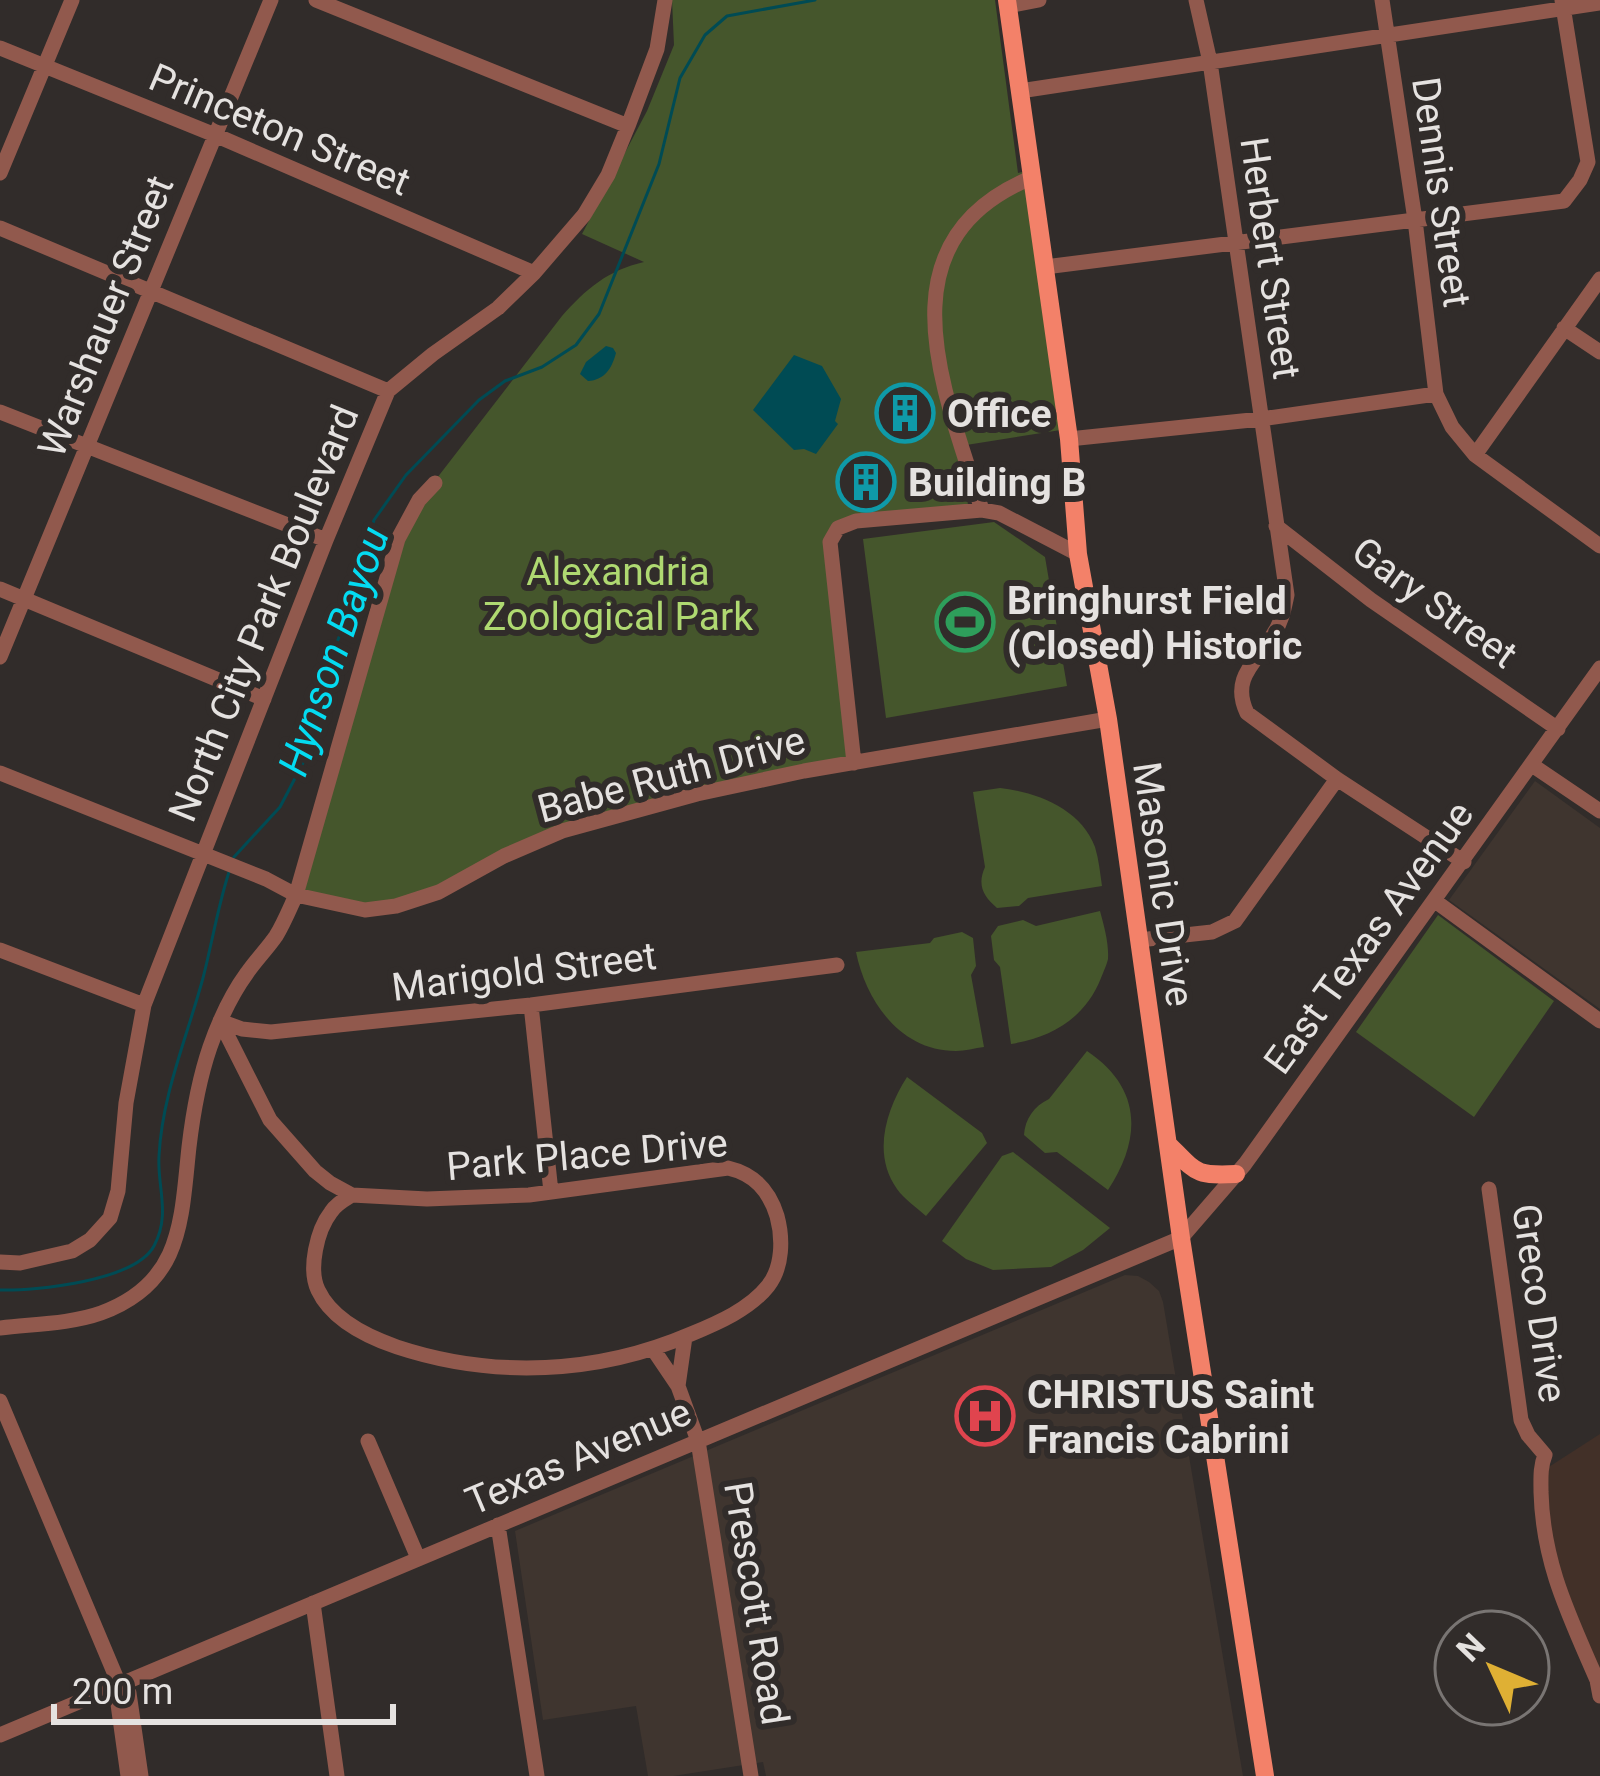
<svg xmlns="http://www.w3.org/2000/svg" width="1600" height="1776" viewBox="0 0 1600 1776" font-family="Roboto,sans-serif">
<rect width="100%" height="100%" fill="#312c2a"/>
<path fill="#423028" d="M1600,1434V1696L1554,1580L1541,1472Z"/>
<path fill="#3f352f" d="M1535,781L1600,828V1009L1449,900Z
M1125,1275L1138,1276L1149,1282L1159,1291L1163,1302L1243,1776H766L763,1762L673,1776H648L636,1706L543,1720L515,1531Z"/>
<path fill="#45562c" d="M672,0H995L1018,173L1026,171L1067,429L960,446L968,505L855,520L832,534L853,763L563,830L440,890L365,910L294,888L381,595L420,500L562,316C586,289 608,270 644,262L582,234L647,111L674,45Z
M994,522L1045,557L1067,686L886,718L863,539Z
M1000,788C1037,792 1081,809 1095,847C1099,860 1100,873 1102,886L1028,898L1019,906L997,908C983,896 977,885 985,867L973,792Z
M1100,911C1104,926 1109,943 1108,959C1107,964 1103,973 1101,978C1085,1018 1053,1037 1011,1044L1000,967L994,960L991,936L998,926L1023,920L1036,926Z
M1438,915L1554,1001L1474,1117L1356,1032Z
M962,932L973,938L976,966L971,975L984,1047C975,1048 965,1051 956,1051C900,1051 866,1001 856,952L930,943L934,938Z
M1087,1051C1142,1088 1142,1138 1108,1190L1057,1152L1045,1153L1024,1135C1025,1119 1034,1106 1049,1099Z
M907,1077L982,1133L987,1143L926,1216C917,1208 904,1199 897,1189C872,1154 886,1110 907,1077Z
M1013,1152L1110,1228L1083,1250L1051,1267L993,1270L966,1259L942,1241L1002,1156Z"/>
<path fill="#004b54" d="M606,346L613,348L616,353C612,368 605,380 588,381L580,374L586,362Z
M794,355L822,366L841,399L835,421L838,424L816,454L804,449L794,450L753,410Z"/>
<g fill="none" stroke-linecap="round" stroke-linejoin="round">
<path stroke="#004b54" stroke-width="3" d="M234,857L280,807L303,763L308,717L341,632L374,520L406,475L479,400L505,381L542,367L576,345L599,314L659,164L680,78L705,35L727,16L815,0
M0,1290C36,1291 135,1281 154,1246C171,1214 157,1187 159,1156C162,1095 187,1037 203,978C212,943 218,906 229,872"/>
<path stroke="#91594d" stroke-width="15" d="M316,0L628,126
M1196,0L1210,62L1287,595C1284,609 1282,621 1274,633C1257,662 1230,677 1247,713L1337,779L1464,862
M1382,0L1415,220L1436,394L1452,427L1475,455L1600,546
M1008,6L1039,0
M0,48L215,135L534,273
M1020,91L1600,3
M0,173L72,0
M0,228L388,391
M1045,267L1564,201L1580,180L1588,162L1562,0
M1564,328L1600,352
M0,412L326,540
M1069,439L1261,419L1436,394
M1475,455L1600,279
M982,510C945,392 877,242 1031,178
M1276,526L1371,600L1558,729
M0,589L264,699
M0,657L271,0
M854,763L830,542L838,528L856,521L982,510L999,513L1078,554
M1532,765L1600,811
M0,773L266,879L296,895L365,910L396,906L439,892L504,856L562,831L697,794L804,771L1108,719
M1435,901L1600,1021
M1139,940L1212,932L1235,921L1337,779
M0,950L144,1005
M531,1005L551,1192
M220,1021L270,1120L315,1171L330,1183L352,1195L427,1199L529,1195L728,1168C754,1174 769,1190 777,1216C783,1238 783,1267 768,1286C750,1309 718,1323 691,1334C598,1374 494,1379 397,1347C368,1337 332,1320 318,1290C308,1269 317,1230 331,1212C336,1204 344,1200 352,1195
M220,1021L242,1029L271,1032L531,1005L837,965
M1489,1189L1521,1420L1528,1435L1545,1455C1540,1467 1541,1479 1541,1492C1543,1564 1569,1615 1597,1680L1600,1696
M0,1262L20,1263L72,1251L90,1240L110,1218L118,1191L126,1103L144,1005L326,540L388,391L433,354L498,308L534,273L584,215L608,175L628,126L657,49L665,0
M0,1328C32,1324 70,1324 101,1313C183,1283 181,1220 189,1147C193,1113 199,1079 210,1047C219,1021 231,995 247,973C256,960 267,949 276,936C284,923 290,908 296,895L398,539L419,500L435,483
M653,1349L678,1386L698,1441L751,1776
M678,1386L685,1337
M0,1401L119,1684L129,1693L141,1776
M368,1441L418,1558
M498,1525L537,1776
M313,1603L337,1776
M119,1684L117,1697L128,1776
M0,1735L1181,1238L1245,1164L1600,668"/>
<path stroke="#f38169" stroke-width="18" d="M1007,0L1069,439L1078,554L1108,719L1181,1238L1265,1776
M1169,1145C1197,1173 1195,1176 1236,1174"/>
</g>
<defs>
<g id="building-ring" transform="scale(3)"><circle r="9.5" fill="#312c2a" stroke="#0f9aa8" stroke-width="1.5"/><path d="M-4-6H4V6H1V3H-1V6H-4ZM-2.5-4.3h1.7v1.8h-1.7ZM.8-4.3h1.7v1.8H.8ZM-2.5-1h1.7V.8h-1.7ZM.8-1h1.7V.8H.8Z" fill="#0f9aa8"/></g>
<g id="stadium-ring" transform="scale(3)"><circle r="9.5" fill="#312c2a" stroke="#2e9e5b" stroke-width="1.5"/><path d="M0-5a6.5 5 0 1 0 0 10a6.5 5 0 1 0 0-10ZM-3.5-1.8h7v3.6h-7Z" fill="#2e9e5b"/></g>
<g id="hospital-ring" transform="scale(3)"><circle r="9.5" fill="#312c2a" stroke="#e0444e" stroke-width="1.5"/><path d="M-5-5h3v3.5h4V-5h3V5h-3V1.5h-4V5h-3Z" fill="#e0444e"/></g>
</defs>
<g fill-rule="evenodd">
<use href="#building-ring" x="905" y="413"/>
<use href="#building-ring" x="866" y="482"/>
<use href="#stadium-ring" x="965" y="622"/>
<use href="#hospital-ring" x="985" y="1416"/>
</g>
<g text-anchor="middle" stroke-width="12" stroke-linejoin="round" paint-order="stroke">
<g font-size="39" fill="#e5e2e0" stroke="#312c2a">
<text transform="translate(280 129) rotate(23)" y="14">Princeton Street</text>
<text transform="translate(1442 192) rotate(82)" y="14">Dennis Street</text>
<text transform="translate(1271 258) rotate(82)" y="14">Herbert Street</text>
<text transform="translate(105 316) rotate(-68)" y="14">Warshauer Street</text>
<text transform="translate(1435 602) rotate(36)" y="14">Gary Street</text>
<text transform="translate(263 613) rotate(-68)" y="14">North City Park Boulevard</text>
<text transform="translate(671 774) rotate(-15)" y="14">Babe Ruth Drive</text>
<text transform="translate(1164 884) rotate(82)" y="14">Masonic Drive</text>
<text transform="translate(1368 937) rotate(-54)" y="14">East Texas Avenue</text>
<text transform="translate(524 971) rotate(-7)" y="14">Marigold Street</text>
<text transform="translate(587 1154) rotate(-5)" y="14">Park Place Drive</text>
<text transform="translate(1540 1303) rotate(82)" y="14">Greco Drive</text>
<text transform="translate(578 1456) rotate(-23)" y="14">Texas Avenue</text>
<text transform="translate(757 1603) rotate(81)" y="14">Prescott Road</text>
</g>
<g font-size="39" font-weight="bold" fill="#e5e2e0" stroke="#312c2a" text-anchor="start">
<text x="947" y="427">Office</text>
<text x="908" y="496">Building B</text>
<text x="1007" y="614">Bringhurst Field<tspan x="1007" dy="45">(Closed) Historic</tspan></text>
<text x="1027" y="1408">CHRISTUS Saint<tspan x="1027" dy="45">Francis Cabrini</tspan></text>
</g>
<g font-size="39" fill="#afd971" stroke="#312c2a">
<text x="618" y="585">Alexandria<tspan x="618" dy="45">Zoological Park</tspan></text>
</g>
<g font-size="42" font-style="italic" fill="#04dbf1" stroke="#312c2a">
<text transform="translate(333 651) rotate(-71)" y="15">Hynson Bayou</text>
</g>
</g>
<g transform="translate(1492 1668) rotate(314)"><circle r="57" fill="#312c2a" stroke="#797573" stroke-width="3"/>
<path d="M0-9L21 45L0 30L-21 45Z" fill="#dfb034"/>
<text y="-18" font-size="33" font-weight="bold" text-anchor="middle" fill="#e5e2e0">N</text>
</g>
<path d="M54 1704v18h339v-18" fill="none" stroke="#e5e2e0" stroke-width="6"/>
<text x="72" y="1704" font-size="36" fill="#e5e2e0" stroke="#312c2a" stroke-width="9" paint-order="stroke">200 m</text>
</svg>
